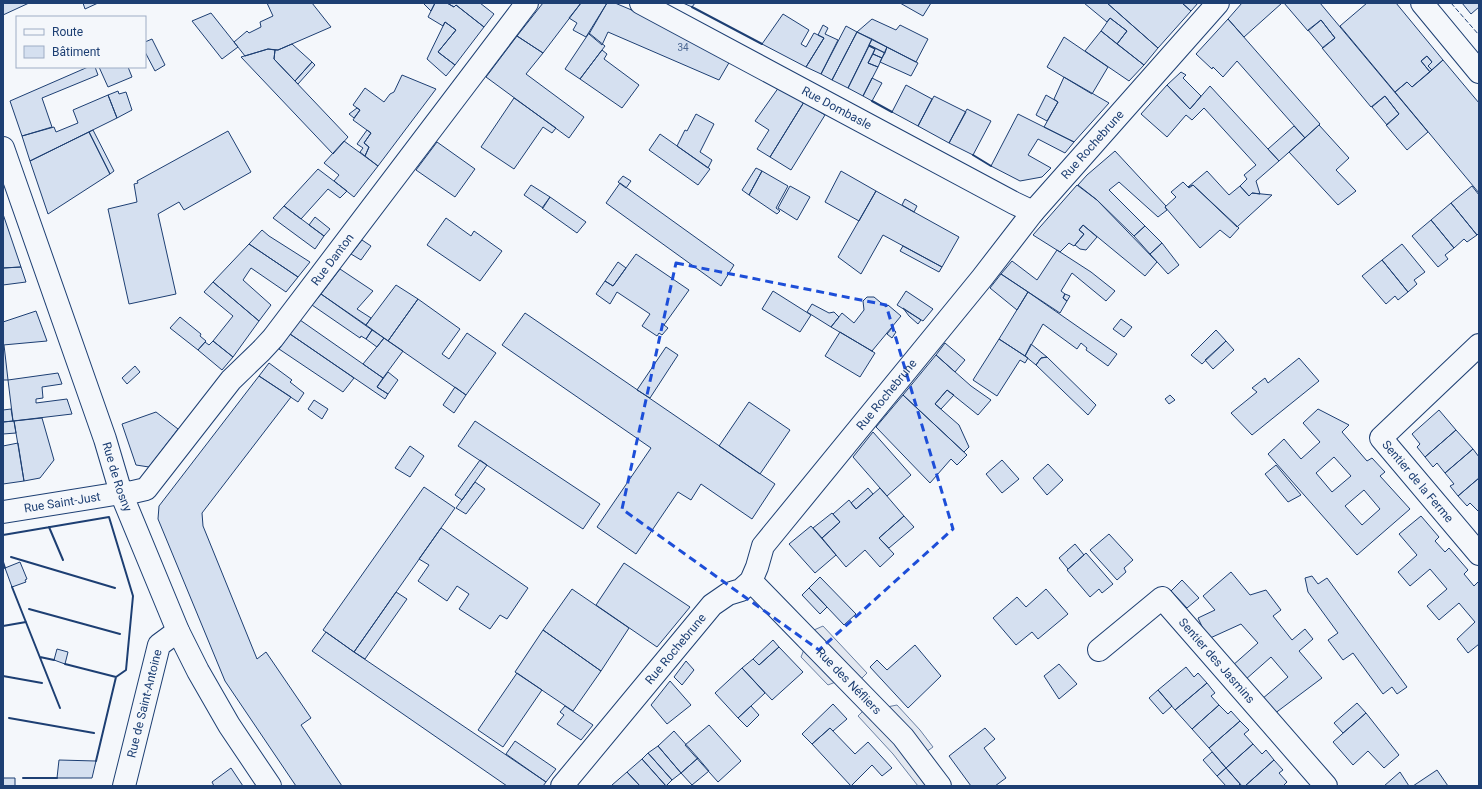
<svg xmlns="http://www.w3.org/2000/svg" width="1482" height="789" viewBox="0 0 1482 789" font-family="Roboto,sans-serif">
<rect width="100%" height="100%" fill="#f4f7fb"/>
<path fill="#e3e8f0" stroke="#687fa3" d="M823,626L867,673L861,679L814,630Z
M805,647L838,681L828,685L801,657Z
M897,705L920,730L933,747L926,752L887,707Z
M864,710L899,748L930,786H918L893,754L858,716Z"/>
<path fill="#d5e0f0" stroke="#1d3f73" fill-rule="evenodd" d="M3,3H29L3,15Z
M83,3H98L85,9Z
M267,3H312L331,27L278,50L268,49L245,56L234,42L247,31L249,33L261,27L260,22L273,16Z
M423,3H435L431,11Z
M435,3H447L454,7L456,5L484,27L455,65L438,52L456,30L445,22L443,26L428,17Z
M447,3H480L494,14L484,27L456,5L454,7Z
M543,3H581L543,53L517,36Z
M581,3H607L586,37L573,30L577,23L569,18Z
M607,3H615L686,33L730,61L719,80L608,32L602,45L589,34Z
M683,3H695L692,7Z
M900,3H931L923,16Z
M1084,3H1107L1158,48L1144,65L1117,44L1127,31L1110,18L1107,22Z
M1107,3H1182L1191,11L1158,48Z
M1182,3H1198L1191,11Z
M1242,3H1282L1244,37L1228,19Z
M1284,3H1320L1428,132L1407,150L1386,125L1399,114L1385,96L1371,107L1322,48L1335,38L1321,20L1308,31Z
M1367,3H1396L1443,60L1432,70L1428,66L1432,62L1427,56L1421,61L1430,72L1412,87L1407,82L1395,92L1340,26Z
M1462,3H1479V7L1471,14Z
M211,13L238,47L222,59L192,21Z
M783,14L809,30L801,44L806,47L814,33L824,38L806,67L762,44Z
M1110,18L1127,31L1117,44L1101,31Z
M872,19L896,30L900,25L928,39L916,62L857,32Z
M1228,19L1320,124L1305,138L1237,61L1223,77L1213,67L1212,69L1196,54Z
M1321,20L1335,38L1323,48L1308,30Z
M445,22L456,30L438,52L455,65L446,76L427,59Z
M823,25L828,28L825,34L838,40L821,74L806,67L824,38L818,35Z
M846,26L857,32L832,80L821,74Z
M1101,31L1144,65L1129,81L1085,51Z
M857,32L872,39L848,88L832,80Z
M589,33L605,46L580,79L565,69Z
M517,36L543,53L526,74L584,117L569,138L486,77Z
M1064,37L1108,67L1092,94L1047,67Z
M152,39L165,65L155,71L145,52V42Z
M872,39L887,47L885,53L869,45Z
M292,44L312,62L295,81L274,59L275,50H278Z
M869,45L885,53L882,58L873,54L875,49L869,46Z
M869,46L875,49L868,63L878,67L863,96L848,88Z
M887,47L918,63L911,76L880,62Z
M268,49L275,50L274,59L348,137L333,154L241,57Z
M602,50L607,54L604,59L639,85L622,108L580,79Z
M873,54L882,58L878,67L868,63Z
M1427,56L1432,62L1428,66L1432,70L1430,72L1421,61Z
M1443,60L1479,103V193L1395,92L1407,82L1412,87Z
M312,62L315,65L298,84L295,81Z
M88,67H95L98,75L42,98L52,127L22,136L10,101Z
M99,67H128L132,77L108,87Z
M1181,72L1186,75L1183,78L1201,96L1190,109L1167,85Z
M402,75L436,89L378,166L365,156L369,147L364,143L371,133L353,120L360,110L353,105L365,88L384,102L390,94L394,92Z
M1064,77L1109,103L1074,142L1044,127L1058,102L1054,99Z
M872,78L882,83L872,101L863,96Z
M906,85L932,99L918,126L892,112Z
M1167,85L1190,109L1210,86L1279,161L1256,181L1260,194L1252,193L1249,196L1240,186L1247,179L1244,175L1256,165L1204,108L1192,120L1186,115L1167,137L1141,114Z
M779,87L804,102L770,157L757,149L769,130L755,121Z
M118,91L119,94L126,92L132,110L117,118L108,95Z
M108,95L117,118L30,161L22,136L54,127L56,132L78,123L73,110Z
M1046,95L1058,102L1047,121L1036,115Z
M934,96L966,112L949,143L918,126Z
M1385,96L1399,114L1387,125L1372,107Z
M514,98L556,128L552,133L543,127L514,169L481,147Z
M804,102L825,115L791,170L770,157Z
M357,108L360,110L354,118L349,114Z
M967,109L991,121L973,155L949,143Z
M696,114L714,124L700,152L712,160L708,168L677,146L685,130L687,131Z
M1018,114L1074,142L1065,153L1038,139L1028,155L1051,168L1042,177L1020,181L991,166Z
M1319,125L1349,158L1336,170L1356,191L1338,205L1289,152Z
M1294,126L1305,138L1279,161L1268,149Z
M93,130L114,171L110,174L89,132Z
M367,130L371,133L364,143L369,147L365,156L360,152L363,148L357,144Z
M228,131L251,172L184,210L179,202L158,214L176,294L129,304L108,209L137,202L134,184L138,183L137,181Z
M89,132L110,174L48,214L30,161Z
M660,134L710,169L698,185L649,150Z
M344,141L378,166L354,197L334,181L339,175L324,163Z
M437,142L475,169L455,197L416,170Z
M1115,151L1166,206L1165,207L1167,210L1158,217L1119,182L1109,190L1145,226L1134,236L1097,200L1078,185L1087,175Z
M756,168L762,171L749,195L742,190Z
M318,169L347,191L340,198L328,189L301,219L284,206Z
M762,171L788,186L776,208L780,211L777,214L749,195Z
M841,171L876,191L859,221L825,202Z
M1207,171L1229,195L1240,186L1249,196L1252,193L1272,195L1237,227L1193,185L1188,187Z
M623,176L631,181L626,188L618,182Z
M1183,182L1189,188L1193,185L1239,228L1230,238L1220,230L1200,248L1165,207L1176,197L1171,192Z
M620,183L734,265L721,286L606,203Z
M531,185L550,197L543,208L524,195Z
M1077,185L1097,200L1157,262L1145,276L1083,225L1079,230L1084,234L1075,245L1074,246L1069,243L1060,252L1033,235Z
M790,186L810,197L797,220L778,208Z
M1472,186L1479,195V233L1477,235L1451,203Z
M876,191L959,237L942,267L883,235L861,274L838,257Z
M550,197L586,222L577,233L542,208Z
M905,199L917,206L914,212L902,205Z
M1451,203L1477,235L1467,242L1464,239L1454,248L1431,220Z
M284,206L324,236L315,249L273,218Z
M3,214L21,267L3,268Z
M315,217L330,229L324,236L309,225Z
M446,218L471,236L474,231L502,251L480,281L427,245Z
M1431,220L1454,248L1445,255L1448,259L1438,267L1412,236Z
M1083,225L1097,237L1086,250L1080,249L1075,245L1084,234L1079,230Z
M1145,226L1162,243L1150,254L1134,236Z
M262,230L269,236L310,262L298,277L249,244Z
M362,240L371,246L361,260L351,254Z
M1162,243L1179,265L1168,274L1150,254Z
M249,244L298,277L286,292L251,268L243,280L271,305L259,321L213,282Z
M1402,244L1425,272L1414,280L1417,284L1408,292L1382,260Z
M903,246L942,267L939,272L900,251Z
M1057,250L1091,272L1115,291L1106,301L1072,273L1061,291L1065,294L1063,298L1067,301L1060,313L1001,274L1012,261L1037,280Z
M636,254L689,290L664,325L668,328L662,335L659,333L657,336L642,326L650,314L617,292L610,304L596,294L605,281L613,286Z
M1382,260L1408,292L1398,300L1395,296L1386,304L1362,276Z
M618,262L626,268L613,286L605,281Z
M21,267L26,282L3,285V268Z
M340,269L373,291L357,309L371,318L366,325L321,294Z
M1001,274L1028,292L1017,310L990,288Z
M213,282L259,321L233,357L213,341L233,316L204,292Z
M396,285L418,299L388,341L366,325Z
M773,291L811,315L800,332L762,309Z
M906,291L933,309L923,321L897,305Z
M1028,292L1117,354L1108,366L1086,350L1087,348L1081,343L1077,349L1043,324L1025,356L999,339Z
M321,294L372,330L366,339L361,336L360,338L312,305Z
M1065,294L1070,296L1067,301L1063,298Z
M867,297H874L886,307L888,305L901,316L872,351L831,327L842,313L854,323L864,310L863,301Z
M418,299L460,329L442,354L449,359L467,333L496,353L466,395L388,341Z
M812,304L829,313L834,312L839,317L831,327L807,312Z
M903,308L921,320L918,324L909,316Z
M36,311L47,341L3,345V322Z
M525,313L775,484L752,519L701,484L691,500L678,492L636,554L597,527L651,448L502,345Z
M180,317L201,334L200,336L206,341L198,350L170,328Z
M1121,319L1132,327L1124,337L1113,329Z
M300,320L383,378L377,387L388,394L385,399L290,334Z
M892,328L896,332L892,338L887,334Z
M372,330L384,338L377,347L366,339Z
M1216,330L1226,341L1202,364L1191,355Z
M840,332L875,353L860,377L825,356Z
M290,334L354,378L343,392L279,349Z
M384,338L403,351L383,378L363,364Z
M999,339L1028,358L1025,363L1020,360L997,396L973,380Z
M213,341L233,357L222,370L198,350L205,342L209,345Z
M1226,341L1234,350L1213,369L1205,360Z
M945,343L965,360L955,372L936,355Z
M1031,344L1047,357L1041,358L1036,365L1025,356Z
M3,345H4L8,380H3Z
M666,347L678,355L650,398L637,390Z
M936,355L971,386L991,400L978,415L947,390L935,404L959,425L969,447L964,452L903,395Z
M1047,357L1096,405L1088,415L1036,365L1041,358Z
M1299,358L1319,381L1252,435L1231,413L1257,392L1252,388L1265,378L1268,383Z
M269,363L292,380L290,382L304,393L298,402L259,376Z
M135,366L140,372L127,384L122,378Z
M388,372L398,380L388,394L377,387Z
M58,373L62,384L42,387L43,398L36,399V403L67,399L72,414L13,421L8,380Z
M259,376L291,397L202,513L203,526L257,659L266,652L311,718L301,725L342,786H296L225,681L158,519L159,506Z
M455,387L466,395L454,413L443,405Z
M947,390L954,395L941,409L935,404Z
M903,395L967,455L957,465L951,459L930,483L876,427Z
M1170,395L1175,400L1169,404L1165,399Z
M314,400L328,409L322,419L308,409Z
M749,402L790,430L760,474L719,446Z
M11,409L13,421L3,422V410Z
M1318,409L1349,425L1342,432L1367,461L1372,458L1385,472L1380,476L1410,509L1357,555L1268,454L1284,439L1301,459L1320,442L1303,423ZM1334,457L1351,476L1332,492L1316,473ZM1364,490L1380,509L1362,525L1345,506Z
M1439,410L1456,430L1425,457L1417,447L1420,444L1412,434Z
M156,412L178,429L149,467L136,465L122,424Z
M42,418L54,460L40,478L24,481L14,421Z
M14,421L16,433L3,434V422Z
M475,421L600,504L583,529L458,446Z
M1456,430L1473,449L1445,473L1437,463L1433,467L1425,457Z
M873,432L911,475L887,496L853,457Z
M18,443L24,481L3,484V446Z
M410,446L424,456L410,477L395,468Z
M1473,449L1479,457V478L1458,496L1450,486L1454,484L1445,473Z
M480,460L487,465L462,500L455,495Z
M1002,460L1019,479L1002,493L986,474Z
M1048,464L1063,480L1047,495L1033,478Z
M1276,465L1301,495L1288,502L1265,474Z
M1479,478V512L1470,503L1467,506L1458,496Z
M475,482L485,489L466,514L456,508Z
M424,487L455,508L354,652L323,630Z
M868,488L873,494L856,509L851,503Z
M880,488L904,516L879,538L894,554L880,567L865,550L846,567L822,538L840,522L833,514L849,500L856,509Z
M832,513L840,522L822,538L813,528Z
M904,516L914,527L889,548L879,538Z
M1421,516L1439,537L1435,541L1445,552L1449,548L1468,570L1464,574L1474,586L1478,582L1479,583V644L1468,653L1457,639L1475,622L1459,603L1439,620L1427,606L1447,589L1430,569L1410,586L1398,572L1417,555L1399,534Z
M811,526L836,555L815,573L789,544Z
M441,528L528,588L507,619L500,615L490,629L459,609L469,594L457,586L447,601L418,581L429,565L419,559Z
M1109,534L1133,560L1124,568L1126,572L1117,580L1090,550Z
M1075,544L1084,555L1068,569L1059,558Z
M1086,553L1113,584L1102,593L1099,589L1090,597L1067,570Z
M20,562L27,579L25,580L26,582L12,587L5,568Z
M624,563L690,607L657,647L596,605Z
M1231,572L1250,595L1266,590L1281,610L1273,616L1292,640L1305,629L1313,639L1299,651L1322,678L1274,714L1262,699L1288,677L1271,657L1245,680L1232,666L1258,643L1241,624L1208,639L1198,618L1215,610L1203,596Z
M1312,576L1318,584L1327,578L1407,687L1397,694L1392,687L1383,694L1353,653L1343,660L1328,640L1338,633L1308,592L1305,578Z
M820,577L856,614L844,625L809,588Z
M1182,580L1199,598L1187,608L1171,591Z
M809,588L827,607L820,614L802,595Z
M572,589L629,628L601,671L543,630Z
M1046,589L1068,614L1038,639L1032,632L1016,645L993,618L1017,597L1026,607Z
M396,592L407,599L365,659L354,652Z
M543,630L601,671L573,711L515,672Z
M326,632L354,652L546,782L543,786H507L312,651Z
M773,640L779,647L759,665L753,659Z
M915,645L941,676L908,708L870,667L877,660L887,670Z
M779,647L803,672L772,700L742,668L753,659L759,665Z
M57,649L68,652L65,664L54,660Z
M686,661L694,670L682,685L674,677Z
M1059,664L1077,684L1059,699L1044,676Z
M1186,667L1194,677L1198,673L1207,683L1175,710L1158,690Z
M742,668L765,693L738,718L715,693Z
M517,673L542,690L503,747L478,730Z
M670,681L691,705L667,724L651,705Z
M1207,683L1215,693L1211,696L1219,705L1192,729L1175,710Z
M1158,690L1172,706L1163,714L1149,698Z
M1357,703L1366,713L1343,733L1334,723Z
M833,704L847,719L833,731L830,728L812,744L802,734Z
M1219,705L1228,714L1231,711L1240,721L1209,748L1192,729Z
M565,706L593,725L581,740L557,724L564,715L560,712Z
M751,706L759,715L747,727L738,718Z
M1366,713L1399,755L1384,768L1368,751L1353,765L1333,742Z
M1240,721L1249,730L1244,734L1253,744L1226,768L1209,748Z
M709,725L741,761L718,782L685,745Z
M830,728L855,754L868,742L892,768L882,776L872,765L851,786L812,744Z
M985,728L995,739L984,748L1006,778L995,786H971L949,756Z
M674,731L698,758L681,773L658,746Z
M515,741L556,769L546,782L506,754Z
M1253,744L1262,754L1266,750L1274,760L1245,786H1242L1226,768Z
M658,746L681,773L672,780L648,753Z
M1212,752L1226,768L1217,776L1203,760Z
M648,753L672,780L666,786L642,759Z
M698,758L709,771L692,785L681,773Z
M642,759L666,786H640L627,772Z
M59,760L96,761L92,778H57Z
M1274,760L1283,770L1279,773L1287,782L1283,786H1245Z
M231,768L243,786H214L212,782Z
M1226,768L1240,784L1238,786H1226L1217,776Z
M1437,770L1448,786H1413Z
M627,772L640,786H613L612,785Z
M1400,772L1409,786H1384Z
M3,778H15V786H3Z"/>
<g fill="none" stroke-linecap="round" stroke-linejoin="round">
<g stroke="#1d3f73" stroke-width="24">
<g id="minor">
<path id="s1" d="M641,3L1014,203L1033,212"/>
<path d="M1422,3L1479,72"/>
<path id="s2" d="M1479,345L1381,438L1479,554"/>
<path id="s3" d="M3,512L121,493L133,492L146,489L231,380L261,351L273,338L527,3"/>
<path id="s4" d="M751,581L903,737L940,786"/>
<path id="s5" d="M1099,650L1162,598L1326,786"/>
<path id="s6" d="M124,786L159,645L178,631"/>
<path id="s7" d="M562,786L712,605L728,594L741,590L751,581L757,567L763,546L982,278L1033,212L1218,3"/>
</g>
</g>
<g stroke="#1d3f73" stroke-width="24">
<g id="major">
<path id="s8" d="M3,148L105,439L121,493L178,631L198,671L229,725L270,786"/>
</g>
</g>
<use href="#minor" stroke="#f4f7fb" stroke-width="22"/>
<use href="#major" stroke="#f4f7fb" stroke-width="22"/>
<path stroke="#1d3f73" stroke-width="1" stroke-dasharray="5 2" stroke-linecap="butt" d="M1451,3L1479,35"/>
<path stroke="#1d3f73" stroke-width="2" d="M692,7L762,44
M872,101L892,112
M973,155L991,166
M49,527L63,560
M3,535L109,517L133,596L126,670L116,677L96,761
M11,557L115,588
M3,562L5,568
M12,587L60,708
M29,609L120,634
M3,626L26,622
M40,657L54,660
M65,664L116,677
M3,676L42,683
M9,718L94,733
M23,778H57"/>
</g>
<path fill="none" stroke="#1d4ed8" stroke-width="3" stroke-dasharray="8 5" stroke-linejoin="round" d="M676,263L886,305L953,529L819,650L622,509Z"/>
<g text-anchor="middle" stroke-width="3" stroke-linejoin="round" paint-order="stroke">
<g font-size="10" fill="#4b6792">
<text x="683" y="51">34</text>
</g>
<g font-size="12" fill="#1d3f73" stroke="#f4f7fb">
<text dy="4" stroke="none"><textPath href="#s1" startOffset="222">Rue Dombasle</textPath></text>
<text dy="4" stroke="none"><textPath href="#s7" startOffset="838">Rue Rochebrune</textPath></text>
<text dy="4" stroke="none"><textPath href="#s3" startOffset="441">Rue Danton</textPath></text>
<text dy="4" stroke="none"><textPath href="#s7" startOffset="514">Rue Rochebrune</textPath></text>
<text dy="4" stroke="none"><textPath href="#s8" startOffset="348">Rue de Rosny</textPath></text>
<text dy="4" stroke="none"><textPath href="#s2" startOffset="192">Sentier de la Ferme</textPath></text>
<text dy="4" stroke="none"><textPath href="#s3" startOffset="60">Rue Saint-Just</textPath></text>
<text dy="4" stroke="none"><textPath href="#s7" startOffset="178">Rue Rochebrune</textPath></text>
<text dy="4" stroke="none"><textPath href="#s5" startOffset="165">Sentier des Jasmins</textPath></text>
<text dy="4" stroke="none"><textPath href="#s4" startOffset="140">Rue des Néfliers</textPath></text>
<text dy="4" stroke="none"><textPath href="#s6" startOffset="85">Rue de Saint-Antoine</textPath></text>
</g>
</g>
<rect width="1482" height="789" fill="none" stroke="#1d3f73" stroke-width="8"/>
<rect x="16" y="16" width="130" height="52" fill="#f4f7fb" stroke="#9eadc5"/>
<rect x="24" y="29" width="20" height="6" fill="#f4f7fb" stroke="#9eadc5"/>
<text x="52" y="36" font-size="12" fill="#1d3f73">Route</text>
<rect x="24" y="46" width="20" height="12" fill="#d5e0f0" stroke="#9eadc5"/>
<text x="52" y="56" font-size="12" fill="#1d3f73">Bâtiment</text>
</svg>
